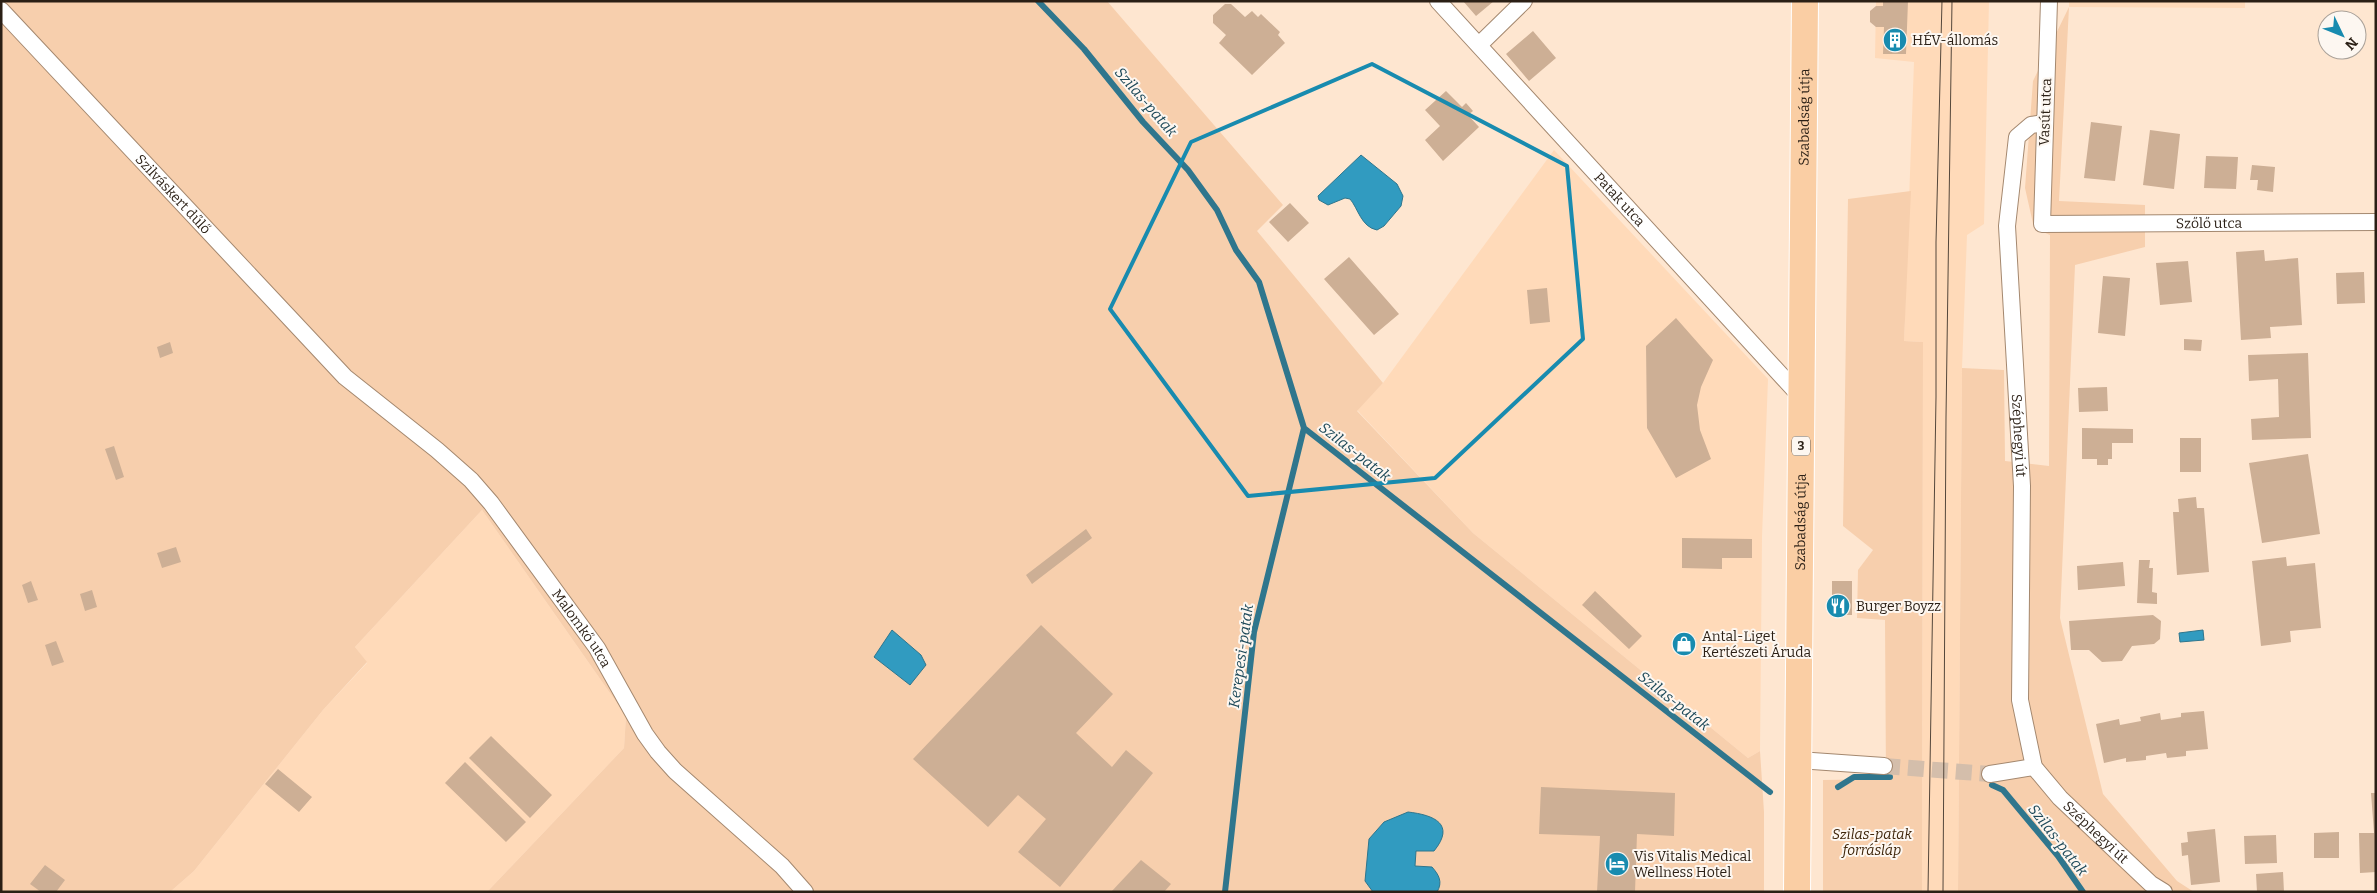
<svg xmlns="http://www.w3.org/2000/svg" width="2377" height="893" viewBox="0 0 2377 893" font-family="Bitter,serif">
<rect width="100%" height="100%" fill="#fee6d0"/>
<path fill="#ffdab9" d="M1876,1H1989L1984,224L1967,235L1962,368L1958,892H1922L1923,342L1904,341L1914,62L1875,58Z
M2069,1H2245V8L2069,7Z
M1554,150L1768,379L1762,537L1760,751L1748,758L1473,533L1357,410L1383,383Z
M482,510L626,716L624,748L487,892H170L194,871L323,710L367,663L355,647Z"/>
<path fill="#f7cfad" d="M1,1H1107L1283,205L1257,231L1383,383L1357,411L1473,533L1748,758L1760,751L1764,812V892H487L624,748L626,716L482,510L355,647L367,662L323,710L194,871L170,892H1Z
M2069,7L2059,201L2145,205V247L2075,265L2060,618L2103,794L2177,881L2194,892H1958L1962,368L2004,370L2005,461L2049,466L2050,235L2034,228L2025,188L2033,81Z
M1911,191L1904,341L1923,342L1922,892H1823V780L1886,779L1885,620L1857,618L1858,570L1873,550L1843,526L1848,199Z"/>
<path fill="#319bc0" stroke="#2f768d" d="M1361,155L1397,184L1403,196L1401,206L1384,226L1377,230C1361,227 1358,208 1350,199L1345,198L1328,205L1319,200L1318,196Z
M892,630L921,655L926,665L910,685L874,657Z
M2203,630L2204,640L2180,642L2179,633Z
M1408,812C1434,815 1456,824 1434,851H1416L1415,866L1432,867C1439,875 1443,882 1437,892H1373L1365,881L1369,839L1384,822Z"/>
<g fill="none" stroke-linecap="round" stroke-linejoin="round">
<path stroke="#2f768d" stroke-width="6" d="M1038,1L1084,49L1143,122L1188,170L1217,210L1236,250L1259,282L1304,428L1770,792
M1992,785L2003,790L2058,856L2083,892
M1838,787L1854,777H1890
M1225,892L1254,632L1304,428"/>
</g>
<path fill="#cdaf95" d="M1463,1H1494L1476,16Z
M1883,1H1908L1906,54H1883L1884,27H1876L1870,22V11L1876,6H1883Z
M1225,4H1231L1245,17L1252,11L1258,17L1261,14L1280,32L1278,35L1285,43L1252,75L1219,43L1226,35L1213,23V15Z
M1533,31L1556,58L1529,81L1506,54Z
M1446,91L1462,107L1466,103L1473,111L1468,115L1479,127L1443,161L1425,140L1440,126L1425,110Z
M2091,122L2122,126L2115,181L2084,178Z
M2150,130L2180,134L2174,189L2143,185Z
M2206,156L2238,157L2236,189L2204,188Z
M2252,165L2275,167L2273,192L2257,190L2258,180H2250Z
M1290,203L1309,223L1288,242L1269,222Z
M2264,250L2265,261L2298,258L2302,325L2270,327L2271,338L2241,340L2236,252Z
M1349,257L1399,314L1374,335L1324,279Z
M2188,261L2192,302L2160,305L2156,263Z
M2364,272L2365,303L2337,304L2336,273Z
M2103,276L2130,278L2125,336L2098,333Z
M1547,288L1550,322L1530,324L1527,290Z
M1676,318L1713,360L1701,387L1697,405L1700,430L1711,459L1676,478L1647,428L1646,346Z
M2184,339L2202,340L2201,351L2184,350Z
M170,342L173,353L160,358L157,347Z
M2308,353L2311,438L2252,440L2251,419L2279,417L2278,379L2249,381L2248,355Z
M2107,387L2108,411L2079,412L2078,388Z
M2082,428L2133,429V443H2112V459H2108V465H2097V459H2082Z
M2180,438H2201V472H2180Z
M114,446L124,477L116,480L105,449Z
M2308,454L2320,534L2262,543L2249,463Z
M2196,497L2197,508H2204L2209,572L2177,575L2173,512H2179L2178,499Z
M1086,529L1092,538L1032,584L1026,575Z
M1682,538L1752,539V558H1722V569L1682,568Z
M176,547L181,562L162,568L157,553Z
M2286,557L2287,566L2315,563L2321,628L2290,631L2291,642L2261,646L2252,561Z
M2139,560H2150L2149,568H2153L2152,592L2157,593V604L2137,603Z
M2123,562L2125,586L2078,590L2077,566Z
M31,581L38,600L28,603L22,585Z
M1832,581H1852V615H1832Z
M92,590L97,607L85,611L80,594Z
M1595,591L1642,636L1629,649L1582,605Z
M2153,615L2161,621L2160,639L2154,644L2132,646L2122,661L2102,662L2089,650H2071L2069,621Z
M1041,625L1113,694L1076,733L1112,767L1126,750L1153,773L1060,887L1018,852L1046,819L1018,795L988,827L913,759Z
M56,641L64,662L52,666L45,645Z
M2204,711L2208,749L2186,751V756L2167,758L2166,753L2146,756V760L2126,762V758L2104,763L2096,724L2119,719L2120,725L2141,721L2140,717L2160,713L2161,720L2181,717V713Z
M491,736L552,795L530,818L469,758Z
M465,762L526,822L506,842L445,783Z
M278,769L312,797L299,812L265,784Z
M1541,787L1675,793L1674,836L1637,834L1635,892H1597L1600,836L1539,834Z
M2371,793H2376V872L2360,873L2359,833H2374Z
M2215,829L2220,882L2191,885L2188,855L2182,856L2181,843L2188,842L2187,832Z
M2339,832V858H2314V833Z
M2276,835L2277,863L2245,864L2244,836Z
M1141,860L1171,884L1164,892H1111Z
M45,865L65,880L56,892H41L30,884Z
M2283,872L2284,892H2257L2256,874Z"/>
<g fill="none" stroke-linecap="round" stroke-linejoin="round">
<path stroke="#d4beab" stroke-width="16" stroke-dasharray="16 8" stroke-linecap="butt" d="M1884,766L1990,774"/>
<g stroke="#a4886f" stroke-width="18">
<g id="minor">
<path id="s1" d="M1438,1L1801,397"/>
<path id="s2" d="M2049,1L2042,224L2376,222"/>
<path id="s3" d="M1,10L345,377L437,450L471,480L491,503L597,648L645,734L658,752L675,771L782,866L805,892"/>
<path d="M1479,45L1524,1"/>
<path id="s4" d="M2044,123L2031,125L2017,137L2007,226L2022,486L2020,700L2034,767L2060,798L2151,884L2164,892"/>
<path d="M1798,760L1884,766"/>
<path d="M1990,774L2034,767"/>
</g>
</g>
<g stroke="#fff" stroke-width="28">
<g id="primary">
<path id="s5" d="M1797,892L1805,1"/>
</g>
</g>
<use href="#minor" stroke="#fff" stroke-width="16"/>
<use href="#primary" stroke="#facea4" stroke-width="26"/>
<path stroke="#55473b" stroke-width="1" d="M1928,892L1936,397V242L1942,1
M1943,892L1946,417L1952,1"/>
</g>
<path fill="none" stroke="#188baf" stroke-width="4" stroke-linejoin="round" d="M1372,64L1567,166L1583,339L1435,478L1248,496L1110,309L1191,142Z"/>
<defs>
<g id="building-disc" transform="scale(1.25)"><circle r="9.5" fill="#188baf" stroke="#fdf7f1"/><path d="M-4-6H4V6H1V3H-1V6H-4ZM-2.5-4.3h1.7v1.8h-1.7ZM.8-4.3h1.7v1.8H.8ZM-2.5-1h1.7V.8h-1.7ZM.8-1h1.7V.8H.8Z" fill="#fff"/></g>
<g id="restaurant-disc" transform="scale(1.25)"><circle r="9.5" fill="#188baf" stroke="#fdf7f1"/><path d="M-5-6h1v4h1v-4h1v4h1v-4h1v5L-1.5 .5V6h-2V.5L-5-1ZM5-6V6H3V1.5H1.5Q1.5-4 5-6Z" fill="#fff"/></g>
<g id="shop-disc" transform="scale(1.25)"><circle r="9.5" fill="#188baf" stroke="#fdf7f1"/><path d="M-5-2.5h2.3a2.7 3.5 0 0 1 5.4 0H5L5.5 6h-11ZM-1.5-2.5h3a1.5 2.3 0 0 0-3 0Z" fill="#fff"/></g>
<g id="hotel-disc" transform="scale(1.25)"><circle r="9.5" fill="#188baf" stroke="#fdf7f1"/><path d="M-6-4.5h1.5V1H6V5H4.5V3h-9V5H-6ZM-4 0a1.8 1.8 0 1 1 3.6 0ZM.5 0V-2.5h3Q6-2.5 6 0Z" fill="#fff"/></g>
</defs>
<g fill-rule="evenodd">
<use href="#building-disc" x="1895" y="40"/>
<use href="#restaurant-disc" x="1838" y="606"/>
<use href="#shop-disc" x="1684" y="644"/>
<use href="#hotel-disc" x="1617" y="864"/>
</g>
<g text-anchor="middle" stroke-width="4" stroke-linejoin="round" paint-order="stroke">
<rect fill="#fdf7f1" stroke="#696057" stroke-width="1" x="1792" y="436.5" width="18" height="19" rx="4"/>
<g font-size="12" font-weight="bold" fill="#2a1f15">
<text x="1801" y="450">3</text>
</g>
<g font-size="14" fill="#2a1f15" stroke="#fdf7f1" text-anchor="start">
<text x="1912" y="45">HÉV-állomás</text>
<text x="1856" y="611">Burger Boyzz</text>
<text x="1702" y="641">Antal-Liget<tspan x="1702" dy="16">Kertészeti Áruda</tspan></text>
<text x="1634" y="861">Vis Vitalis Medical<tspan x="1634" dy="16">Wellness Hotel</tspan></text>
</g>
<g font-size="14" fill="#2a1f15" stroke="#fdf7f1">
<text transform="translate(2045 112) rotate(-88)" y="5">Vasút utca</text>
<text dy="5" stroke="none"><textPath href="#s5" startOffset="775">Szabadság útja</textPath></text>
<text dy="5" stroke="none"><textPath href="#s3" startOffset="252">Szilváskert dűlő</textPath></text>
<text dy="5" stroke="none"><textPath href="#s1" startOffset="269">Patak utca</textPath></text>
<text dy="5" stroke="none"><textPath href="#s2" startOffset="390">Szőlő utca</textPath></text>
<text dy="5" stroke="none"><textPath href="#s4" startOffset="331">Széphegyi út</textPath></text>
<text dy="5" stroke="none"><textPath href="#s5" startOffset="370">Szabadság útja</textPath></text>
<text dy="5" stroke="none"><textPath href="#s3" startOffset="851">Malomkő utca</textPath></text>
<text dy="5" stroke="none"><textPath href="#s4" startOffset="754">Széphegyi út</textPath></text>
</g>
<g font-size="14" font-style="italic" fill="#3f260b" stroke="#fdf7f1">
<text x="1872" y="839">Szilas-patak<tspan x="1872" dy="16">forrásláp</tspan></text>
</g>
<g font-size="15" font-style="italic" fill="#1d4959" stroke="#fdf7f1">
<text transform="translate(1146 102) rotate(49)" y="5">Szilas-patak</text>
<text transform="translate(1355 452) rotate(38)" y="5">Szilas-patak</text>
<text transform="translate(1241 656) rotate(-82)" y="5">Kerepesi-patak</text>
<text transform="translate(1674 701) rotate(38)" y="5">Szilas-patak</text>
<text transform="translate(2058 840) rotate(52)" y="5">Szilas-patak</text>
</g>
</g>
<rect width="2377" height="893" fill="none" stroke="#2a1f15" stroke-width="5"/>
<g transform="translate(2342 35) rotate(133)"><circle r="24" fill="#fdf7f1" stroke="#a9a199"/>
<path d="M0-4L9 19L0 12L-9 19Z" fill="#188baf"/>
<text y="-8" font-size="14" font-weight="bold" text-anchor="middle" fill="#2a1f15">N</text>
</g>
</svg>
